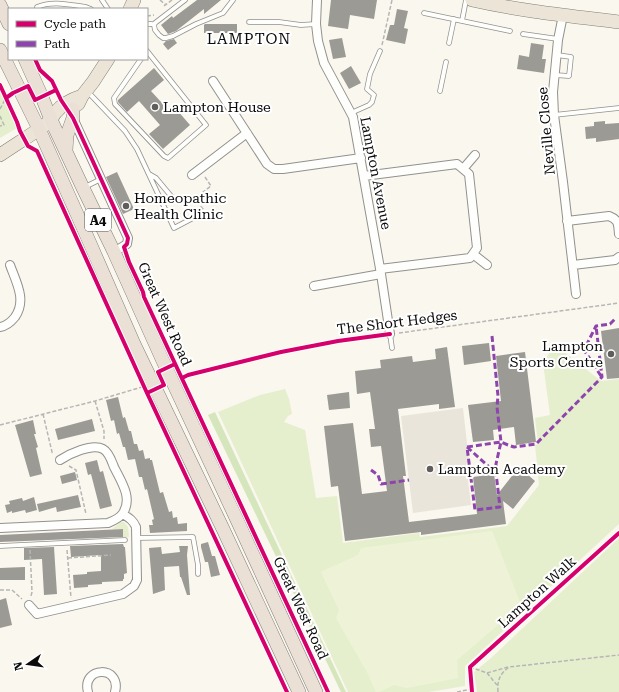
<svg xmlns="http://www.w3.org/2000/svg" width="619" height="692" viewBox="0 0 619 692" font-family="'Roboto Serif',serif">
<rect width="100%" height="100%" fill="#faf7ee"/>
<path fill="#e5efce" d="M0,90L17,128L0,138Z
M553,347L563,351L601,381L619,379V524L465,666V686L429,692H348L218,412L260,395L285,389L289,399L292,414L288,416L284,422L305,430L316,498L337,496L343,543L419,533L420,537L507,526L539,485L535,445L538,444L535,418L550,415L543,363Z
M121,522H124L128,527L129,537H123V529H112Z
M619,538V692H477L474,672L491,658Z"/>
<path fill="#d6e6bc" d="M215,412L346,692H341L208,415Z"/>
<path fill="#eef3d8" d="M492,531L521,605L457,660L458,678L407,688L394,685L379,692H376L367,672L336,618L339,610L321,572L358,555L361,548Z"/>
<path fill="#eae5da" d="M463,408L469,461L466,464L471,505L413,513L401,416Z"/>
<path fill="#9c9a95" d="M197,0H221L204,14V9L176,31L168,34L161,25L172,16L173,18Z
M331,0H377L374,19L350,15L348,29L328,26Z
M397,9L408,11L404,28L408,29L405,44L386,40L390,25H394Z
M237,24V33H204V25L205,24Z
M342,38L346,57L333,59L329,40Z
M174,39L177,43L168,50L163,44L166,41Z
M531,43L544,45L542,59H546L544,73L517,69L519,55L529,57Z
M351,66L361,83L349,89L340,73Z
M154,68L164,80L151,91L172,114L177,110L190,125L163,149L149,134L160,125L139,101L127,112L118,102V100Z
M605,121V124L619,123V139L596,142V138L586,139L585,127L594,126V122Z
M117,172L134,209L123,214L106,177Z
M619,328V378L607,379L601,331Z
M489,343L491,361L464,365L462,346Z
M447,347L455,407L439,409V404L398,409L406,476H403L409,522L477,514L473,477L494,474L497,495L519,467L535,481L513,509L503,501L506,524L421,535V532L345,541L338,486L331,487L324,426L353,423L362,494L387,491L381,446L371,447L369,429H375L370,392L357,394L355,371L381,368L380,360L412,356L413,362L436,359L435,349Z
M525,352L536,442L516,445L514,427L493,430L494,440L473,442L468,405L501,401L496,356Z
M349,392L350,408L329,410L327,395Z
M118,397L123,418L125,417L129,431H131L134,444H137L139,451L143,450L145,459L150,458V460H152L160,493L163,492L169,512L172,511L173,518L177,517L178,524L187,523V531L150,533L149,525H153L152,520L154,519L147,489L145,490L142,477H139L135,459L128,460L125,447H123L119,433L117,434L114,420L111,421L106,400Z
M92,419L95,431L58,440L55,429Z
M33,420L36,434H34L38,447L36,448L42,474L30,477L15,425Z
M97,460L100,472L103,471L112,506L100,509L91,474L88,475L85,463Z
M75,472L77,480L62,484L60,476Z
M78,495L81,507L57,512L56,507L39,512L37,504Z
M34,497L37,510L26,513L25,510L12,513V511L7,513L5,505L10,504L9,501L22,498L23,501Z
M123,529V537L0,542V535Z
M208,542L212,556H215L220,575L211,577L208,562H205L201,547V544Z
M123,544L124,547H125L127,573L124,574V579H123V581L102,582V584L88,585V587L74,588L73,575L87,574V572L101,571V555L71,557L70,546Z
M179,546H188L187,555L190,595H187L181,577H180L179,566L164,567L165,590L153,594L149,548L161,547L162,554L180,552Z
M54,547L57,594L44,595L42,559L24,560V548Z
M25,567V580H0V568Z
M6,598L12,625L0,628V600Z"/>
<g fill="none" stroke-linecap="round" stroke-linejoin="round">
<g stroke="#93918d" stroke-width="5.5">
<path id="service" d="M102,0L108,9
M185,0L155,23L154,25L155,30L159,35L163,38H166L173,36L196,24L223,13L233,0
M37,9V7C52,0 71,5 86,7L91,9
M424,13L510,31
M462,21L466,0
M249,22H279L301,25L316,24
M147,24H152L154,25
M523,34L558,39
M449,43L454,19
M141,59L114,98L115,104L164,156L168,158L206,125L147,51
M555,75L569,76L571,57L557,55
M440,91L446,62
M88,92L125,131L137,149L174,228L195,217
M351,113L369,105L372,102L374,95L367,89L370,74L380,51
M554,115L619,108
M149,174L156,178L171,196
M85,187L101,179
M390,334L392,348
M136,538L193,537L198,565V574
M0,546L125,540"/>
</g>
<g stroke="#93918d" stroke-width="10">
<path id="minor" d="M317,0L316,24L318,41L324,63L353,117L381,274L390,334
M563,15L558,40L553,92L554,115L563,182L576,294
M213,81L267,164L274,169H283L361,158
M73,118L128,238L127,244L114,252
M463,169L475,155
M192,175L247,133
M364,176L457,164L469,174L477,248L470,258L380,269
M567,221L609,216C619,220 618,224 619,234
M473,254L487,265
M573,265L615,260L619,257
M314,286L381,274
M0,327C7,326 11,322 15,317C27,300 16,282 10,265
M0,528L108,523C113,521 120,518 123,513C133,498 121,481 114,467C112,462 109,452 103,449C92,443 69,454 60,460
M29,605L37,614L123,594L134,586L137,580L136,527C133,520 129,518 123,514
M88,692C81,666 122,665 115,692"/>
</g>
<g stroke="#807f7a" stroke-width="14">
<path id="primary" d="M472,0C520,11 570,16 619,22
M130,9L134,0
M78,104L82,96L93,82L108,59
M0,155C16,144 33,134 49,122C52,119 53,115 56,112C62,104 73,99 82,96"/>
</g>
<g stroke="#807f7a" stroke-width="14">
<path id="trunk" d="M0,5L9,24
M0,50L39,129L85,232L134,344L223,529L299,692
M25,59L42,97L51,120L83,188L114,252L163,361L238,522L316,692
M66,150L67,135L73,118V109"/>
</g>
<path stroke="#b7b6b5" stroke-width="1.5" stroke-dasharray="4 2" stroke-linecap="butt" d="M160,0L166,5
M164,6L172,0
M147,16L154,15
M382,45L392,0
M56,90L59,89
M0,109L6,98
M0,116L4,125L0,126
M205,177L211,186L194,199L214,221
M399,333L619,303
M95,401L104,431V439
M43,414L52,452L53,454
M0,425L95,401L142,387
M69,466L76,470L86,514
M30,550L32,592L31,596
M67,550L71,598
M68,558L111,555
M0,590H12L22,599
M470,667L487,673L497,685
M487,673L508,667
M457,692L472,689
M498,692C497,680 500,674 509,667L619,655"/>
<use href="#service" stroke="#fefefc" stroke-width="4"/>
<use href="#minor" stroke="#fefefc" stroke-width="8"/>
<use href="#primary" stroke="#ece5d7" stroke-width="13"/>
<use href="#trunk" stroke="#eae0d6" stroke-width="13"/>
<path stroke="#8e44ad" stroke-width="3" stroke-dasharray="6 3" stroke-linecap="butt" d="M492,336L498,396L497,407L501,442L496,464V473
M601,376L584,350L596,326L610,324L616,318
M467,447L501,442L508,445L514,447L536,444L602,377L596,326
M467,447L496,473L500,507L475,510Z
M371,470L378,475L381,484L409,480"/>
<g stroke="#fff" stroke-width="6">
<path id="cycleway" d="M35,59L40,70L52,81L61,100L73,118L128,238L127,244L124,247L129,262L143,292L144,297L328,692
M0,85L17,122L20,131L28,146L37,151L147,393L287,692
M6,98L13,93L28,86L35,100L56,90
M182,378L188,375L281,352L338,341L390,334
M147,393L164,385L158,372L175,364
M472,692L470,667L619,533"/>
</g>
<use href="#cycleway" stroke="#d6006c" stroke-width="4"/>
</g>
<g fill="#5f5e5a" stroke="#fff" stroke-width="1.5">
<circle cx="155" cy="107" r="4"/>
<circle cx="126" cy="206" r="4"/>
<circle cx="611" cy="354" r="4"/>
<circle cx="430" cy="469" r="4"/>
</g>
<g text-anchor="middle" stroke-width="4" stroke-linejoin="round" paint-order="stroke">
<rect fill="#fff" stroke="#545454" stroke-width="1" x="85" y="209" width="26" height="22" rx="3"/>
<g font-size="13" font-weight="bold" fill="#0b0b0b">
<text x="98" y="225">A4</text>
</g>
<g font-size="14" fill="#0b0b0b" stroke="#fff" text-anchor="start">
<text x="163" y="112">Lampton House</text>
<text x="134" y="203">Homeopathic<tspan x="134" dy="16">Health Clinic</tspan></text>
<text x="603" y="351" text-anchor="end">Lampton<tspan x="603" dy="16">Sports Centre</tspan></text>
<text x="438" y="474">Lampton Academy</text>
</g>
<g font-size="14" fill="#0b0b0b" stroke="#fff">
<text transform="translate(546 131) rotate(-95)" y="5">Neville Close</text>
<text transform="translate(376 173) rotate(79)" y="5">Lampton Avenue</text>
<text transform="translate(165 314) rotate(66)" y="5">Great West Road</text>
<text transform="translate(397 322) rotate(-7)" y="5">The Short Hedges</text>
<text transform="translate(537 592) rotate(-42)" y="5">Lampton Walk</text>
<text transform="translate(301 608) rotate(65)" y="5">Great West Road</text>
</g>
<g font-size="15" letter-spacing="1" fill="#0b0b0b" stroke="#fff">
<text x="249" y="44">LAMPTON</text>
</g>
</g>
<rect x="8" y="8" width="140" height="52" fill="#ffffff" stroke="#9d9d9d"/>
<rect x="16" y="21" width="20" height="6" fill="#d6006c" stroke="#9d9d9d"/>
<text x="44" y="28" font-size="12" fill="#0b0b0b">Cycle path</text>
<rect x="16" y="41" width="20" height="6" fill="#8e44ad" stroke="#9d9d9d"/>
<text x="44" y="48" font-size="12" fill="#0b0b0b">Path</text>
<g transform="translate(28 664) rotate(257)" stroke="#ffffff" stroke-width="3" paint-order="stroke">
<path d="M0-3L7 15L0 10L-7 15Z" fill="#0b0b0b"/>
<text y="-6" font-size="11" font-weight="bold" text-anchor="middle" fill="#0b0b0b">N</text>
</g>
</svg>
